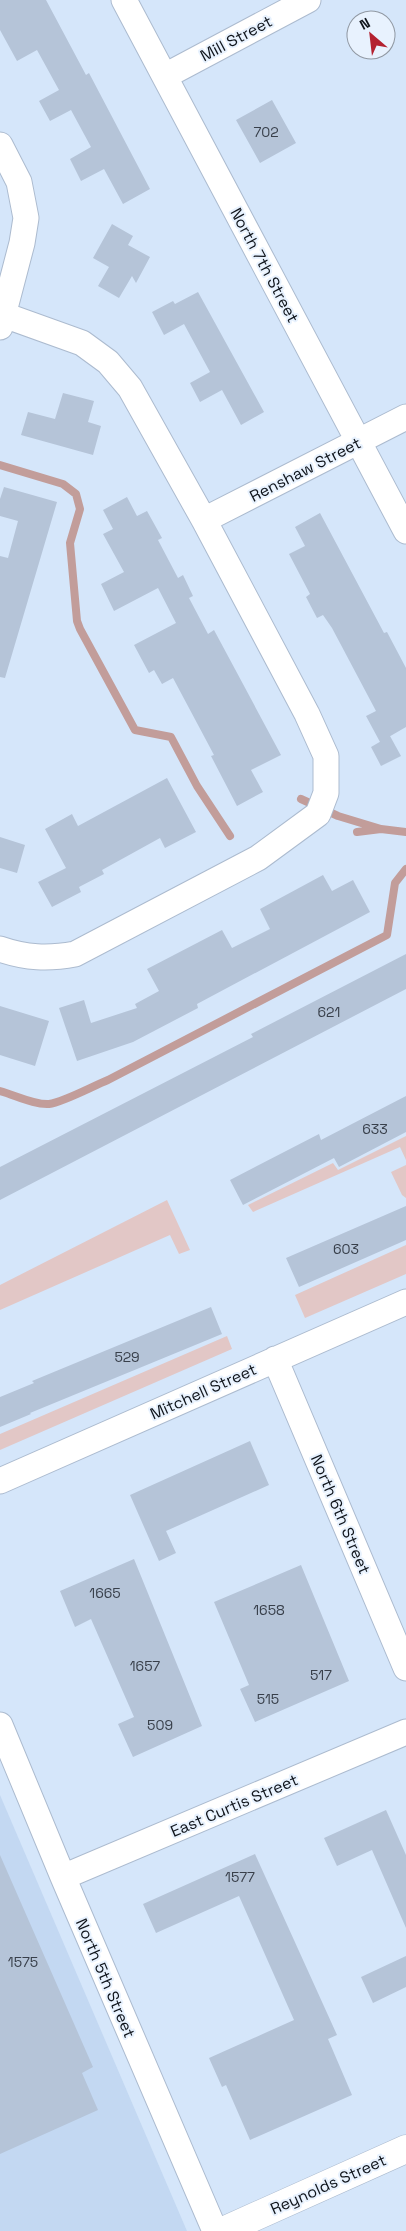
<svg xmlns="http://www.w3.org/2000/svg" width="406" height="2231" viewBox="0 0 406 2231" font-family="'Space Grotesk',sans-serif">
<rect width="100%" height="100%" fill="#d5e6fa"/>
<path fill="#c3d8f2" d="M0,1795L187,2231H0Z"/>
<path fill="#e2c7c6" d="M406,1136V1160L400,1147L253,1212L248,1205L333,1163L338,1170Z
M406,1165V1198L402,1195L391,1172Z
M167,1200L190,1250L179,1254L170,1235L0,1310V1285Z
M406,1245V1274L305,1318L295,1295Z
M227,1336L232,1349L0,1450V1434Z"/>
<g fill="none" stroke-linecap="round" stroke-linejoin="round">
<path stroke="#c29d9a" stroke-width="8" d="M0,465L63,484L76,494L80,509L70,543L77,621L80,629L135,730L171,737L197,786L230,836
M301,799L338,816L381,829
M357,832L381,829L406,832
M0,1091C15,1095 34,1105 49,1104C64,1102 93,1086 108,1080L387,935L395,883L406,869"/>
</g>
<path fill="#b5c4d8" d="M0,0H46L86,75L89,73L150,189L123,204L104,169L81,181L70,159L91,147L71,110L50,121L39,101L59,90L37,50L17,61L0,30Z
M272,100L296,143L260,163L236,120Z
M112,224L133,236L128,245L150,257L136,283L132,276L119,298L98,286L109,267L93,258Z
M198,292L264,412L241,425L222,390L200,402L190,383L210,372L184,324L164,335L152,312L173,301L175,304Z
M63,393L94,401L88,422L101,426L93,455L21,435L28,412L55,419Z
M4,487L57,502L5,678L0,677V556L8,558L18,521L0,516V499Z
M127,497L137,516L147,511L162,538L158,540L178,578L183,575L193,596L189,598L208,634L214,630L281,755L251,770L263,792L237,806L211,756L214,755L173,678L162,684L154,670L149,673L134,645L176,623L158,588L114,611L101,584L124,572L103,534L113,529L103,510Z
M320,513L384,633L387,632L406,668V727L380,742L366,716L376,711L332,628L323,615L317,618L306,597L310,594L289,554L305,546L295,527Z
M390,736L401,756L381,766L371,747Z
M167,778L196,832L165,848L160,838L102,870L104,874L79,887L81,892L52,907L38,882L66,868L45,829L72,814L78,826Z
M0,837L25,845L17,873L0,868Z
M323,875L332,891L353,880L370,912L197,1004L198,1008L133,1042L77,1061L59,1008L84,1000L91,1023L137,1008L135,1004L159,991L147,969L222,930L232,948L270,929L260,909Z
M406,954V989L0,1200V1167L253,1037L251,1034Z
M0,1006L49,1021L35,1066L0,1055Z
M406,1096V1132L339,1167L334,1158L243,1205L230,1180L319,1134L321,1140Z
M406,1206V1240L299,1287L286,1258Z
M211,1307L222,1334L30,1413L31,1414L0,1427V1397L34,1383L32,1381Z
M250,1441L269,1485L166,1531L176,1553L159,1561L130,1495Z
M134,1559L202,1726L133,1757L118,1724L134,1717L91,1619L75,1627L60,1591Z
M301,1565L349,1681L255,1722L240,1689L249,1685L214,1602Z
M386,1810L406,1855V1928L372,1850L337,1866L324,1838Z
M255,1854L337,2035L328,2039L352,2095L250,2140L226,2085L222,2087L209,2058L294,2020L239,1896L156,1933L143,1904Z
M0,1855L93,2067L82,2073L98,2110L0,2154Z
M406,1956V1987L373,2003L361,1977Z"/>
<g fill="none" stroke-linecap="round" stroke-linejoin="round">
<g stroke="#acbbcf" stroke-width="27">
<path id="minor" d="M124,0L406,531
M165,76L308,0
M0,145L19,182L26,218L22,243L0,327
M204,520L406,417
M0,949C26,958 48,959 75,954L258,858L318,814L326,793V756L307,714L204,520L130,388L108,362L82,343L4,315
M275,1359L406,1668
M0,1481L406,1302
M0,1725L63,1877L215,2231
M63,1877L406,1732"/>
</g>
<g stroke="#acbbcf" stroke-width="29">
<path id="secondary" d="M223,2231L406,2149"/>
</g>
<use href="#minor" stroke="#fff" stroke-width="25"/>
<use href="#secondary" stroke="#fff" stroke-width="28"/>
</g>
<g text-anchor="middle" stroke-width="4" stroke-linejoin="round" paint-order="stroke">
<g font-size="14" fill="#383f4a">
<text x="266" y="137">702</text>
<text x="329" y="1017">621</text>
<text x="375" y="1134">633</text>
<text x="346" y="1254">603</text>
<text x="127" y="1362">529</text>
<text x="105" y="1598">1665</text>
<text x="269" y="1615">1658</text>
<text x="145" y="1671">1657</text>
<text x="321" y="1680">517</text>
<text x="268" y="1704">515</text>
<text x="160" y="1730">509</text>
<text x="240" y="1882">1577</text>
<text x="23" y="1967">1575</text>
</g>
<g font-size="16" fill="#0e131a" stroke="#e8f2fe">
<text transform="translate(236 38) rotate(-28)" y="6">Mill Street</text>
<text transform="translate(265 265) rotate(62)" y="6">North 7th Street</text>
<text transform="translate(305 469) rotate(-27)" y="6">Renshaw Street</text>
<text transform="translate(203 1391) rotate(-24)" y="6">Mitchell Street</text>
<text transform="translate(341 1514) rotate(67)" y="6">North 6th Street</text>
<text transform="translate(234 1805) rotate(-23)" y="6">East Curtis Street</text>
<text transform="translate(106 1978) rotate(67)" y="6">North 5th Street</text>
<text transform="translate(328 2184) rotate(-24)" y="6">Reynolds Street</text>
</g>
</g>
<g transform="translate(371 35) rotate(332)"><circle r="24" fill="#e8f2fe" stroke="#9199a3"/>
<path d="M0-4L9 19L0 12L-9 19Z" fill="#b32130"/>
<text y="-8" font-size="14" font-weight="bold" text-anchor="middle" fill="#0e131a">N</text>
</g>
</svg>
